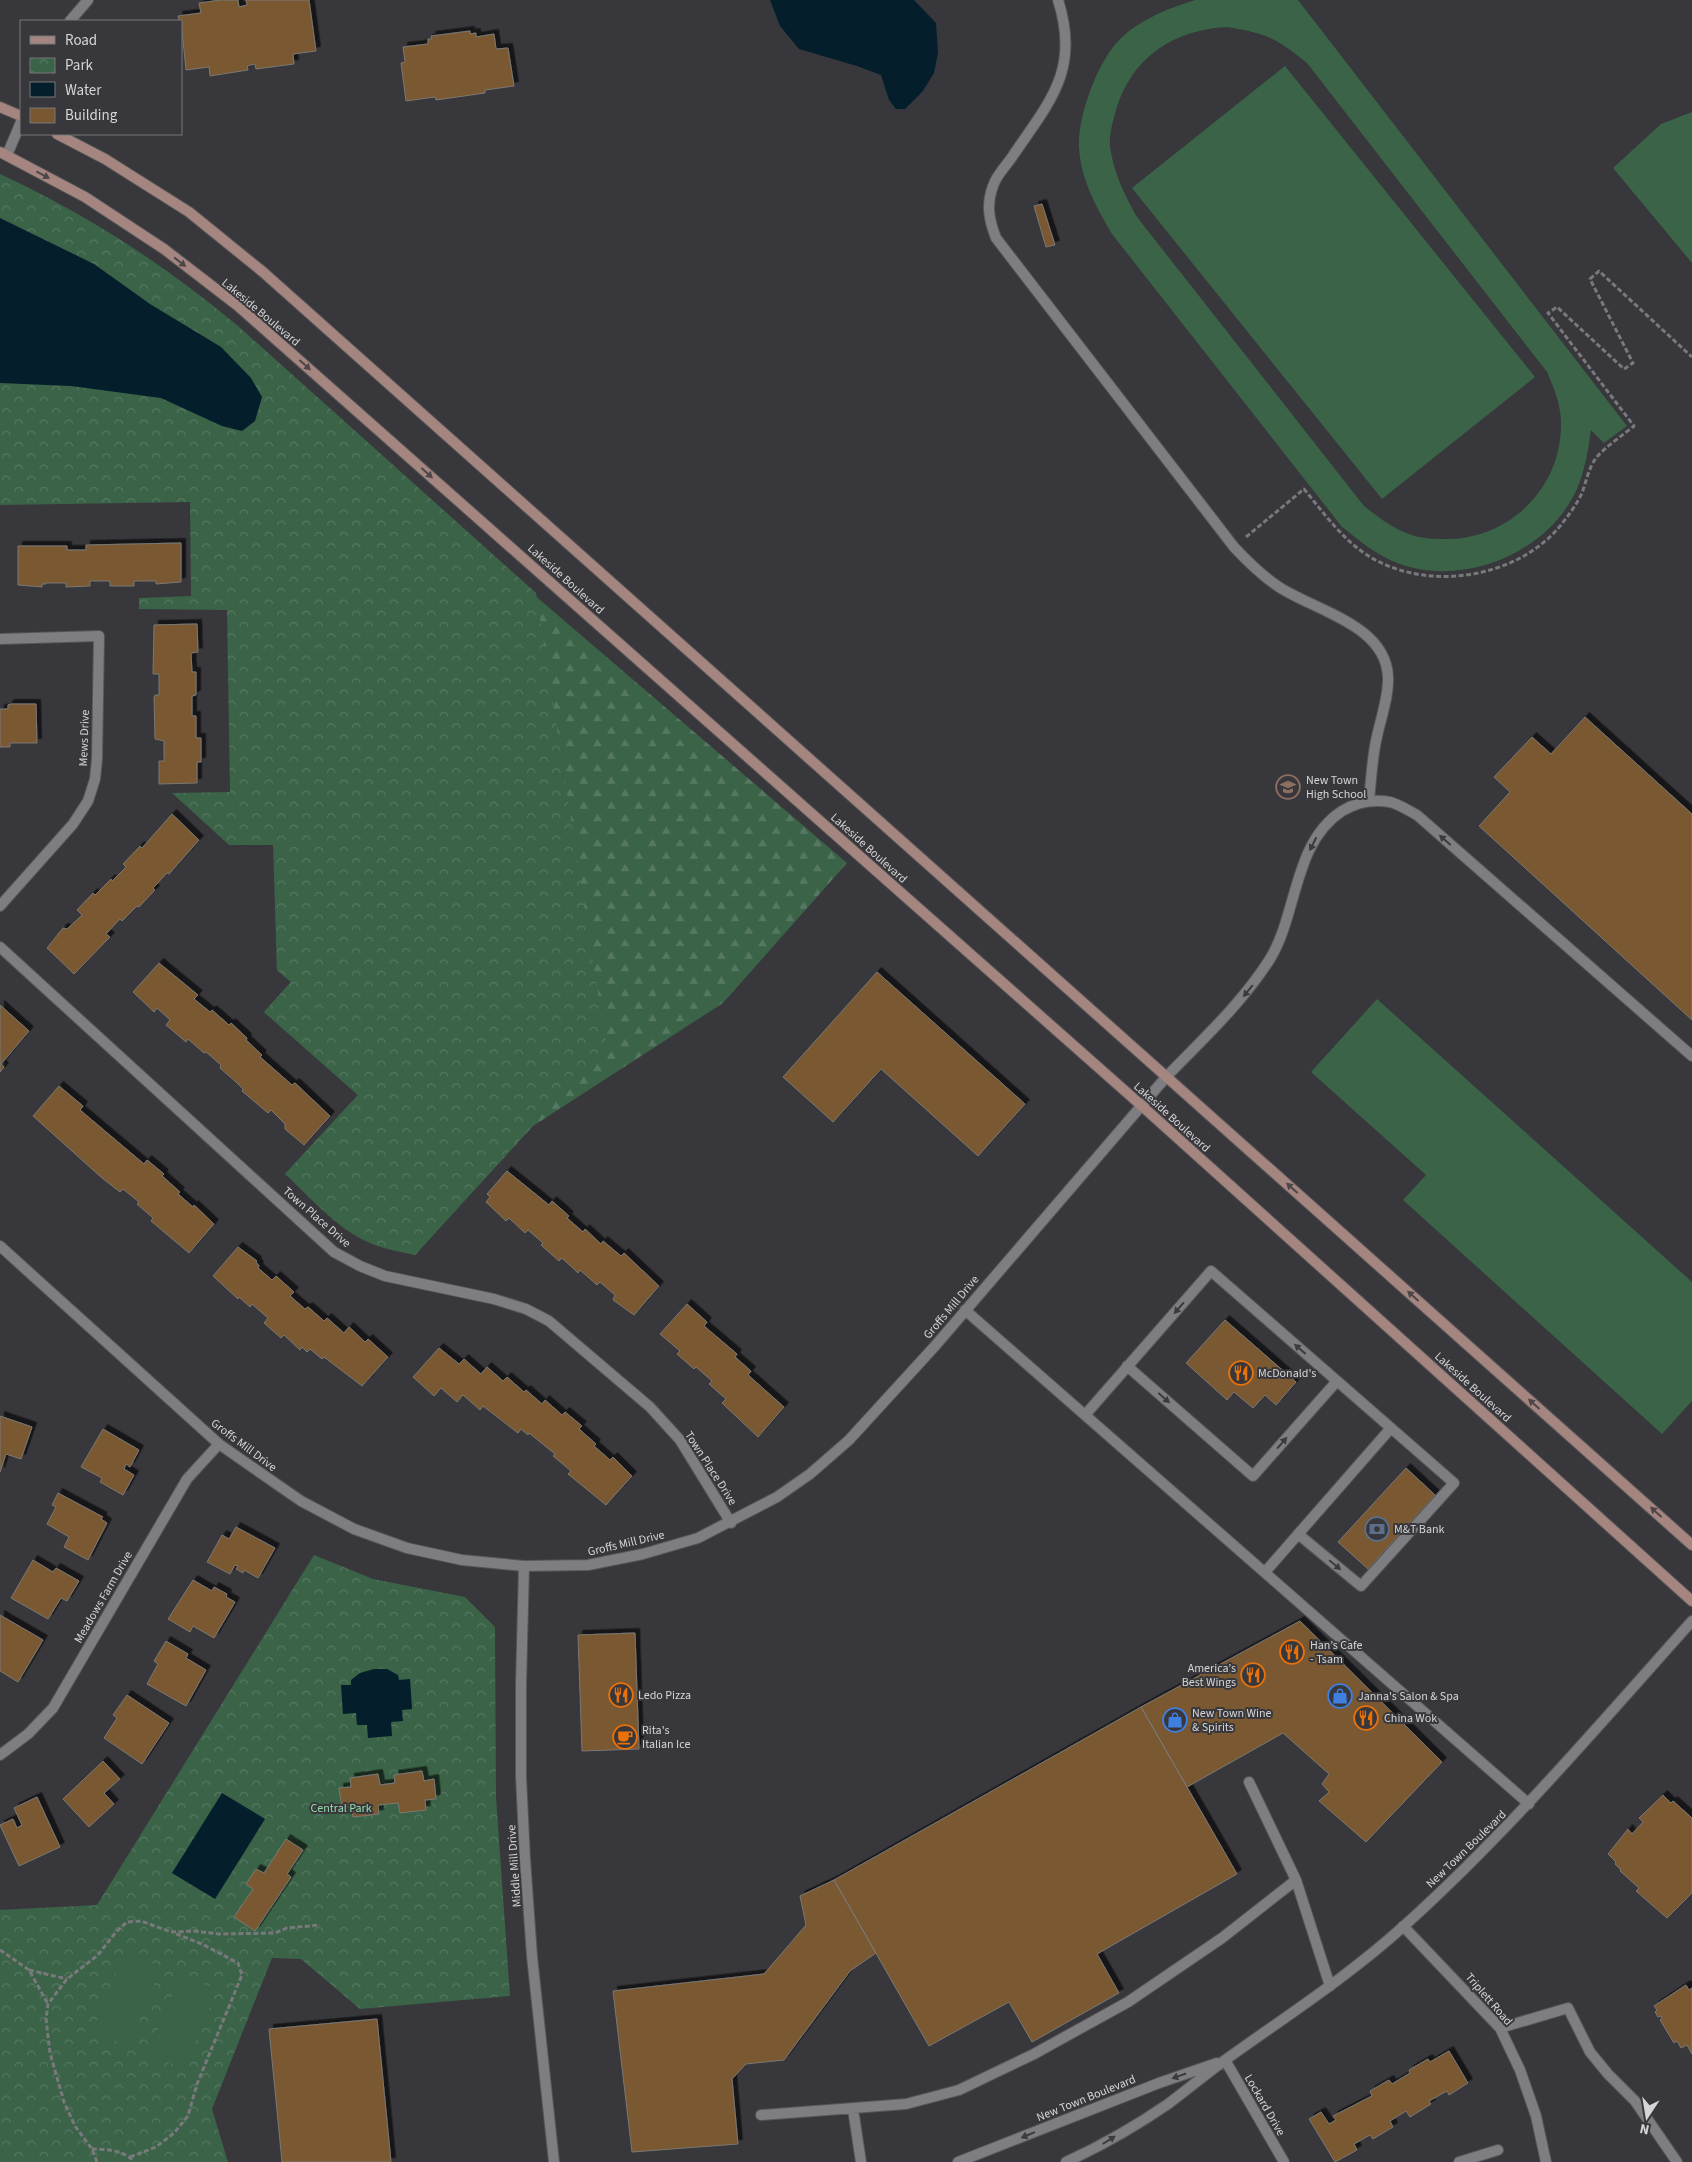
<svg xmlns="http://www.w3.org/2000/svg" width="1692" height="2162" viewBox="0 0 1692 2162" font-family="'Source Sans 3',sans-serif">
<defs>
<pattern id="forest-firs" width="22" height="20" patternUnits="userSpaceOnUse" patternTransform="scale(1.25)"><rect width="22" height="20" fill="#3a6348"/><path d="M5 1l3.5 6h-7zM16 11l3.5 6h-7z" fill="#567862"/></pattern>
<pattern id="park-crowns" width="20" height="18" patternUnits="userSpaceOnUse" patternTransform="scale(1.25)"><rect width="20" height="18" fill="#3a6348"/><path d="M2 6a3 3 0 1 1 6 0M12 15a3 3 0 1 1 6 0" fill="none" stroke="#567862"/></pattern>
<filter id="shadow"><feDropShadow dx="4.5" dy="-4.5" stdDeviation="0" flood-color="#0009"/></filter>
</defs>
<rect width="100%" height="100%" fill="#38373b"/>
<path fill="url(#forest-firs)" d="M420,497L847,863L723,1003L533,1126L415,1255L372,1244L285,1174L358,1095L264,1012L291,982L277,970L274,845Z"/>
<path fill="url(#park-crowns)" d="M0,174C87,214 165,265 238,326L536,593L606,1044L415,1255C401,1252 384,1249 370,1243C337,1229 311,1198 285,1174L358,1095L264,1012L291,982L277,970L273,845H229L172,793L230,792L227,610L139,609V598L191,596L190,502L0,505Z
M314,1555L373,1579L465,1597L495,1627L496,1797L510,1996L360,2009L301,1959L272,1958L212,2109L228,2162H0V1910L97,1905Z"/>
<path fill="#3a6348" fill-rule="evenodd" d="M1195,0H1298L1627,426L1604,443L1591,430C1588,451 1585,470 1577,489C1548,553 1465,587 1400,564C1377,556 1360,541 1342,527L1112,234C1096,207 1080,178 1079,146C1078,115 1098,60 1121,38C1141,19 1169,8 1195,0ZM1227,27C1265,33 1277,38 1307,63L1547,372C1554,388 1561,405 1561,423C1562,486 1512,537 1450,539C1437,539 1421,539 1409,534C1392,528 1378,517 1364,506L1137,217C1124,194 1114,173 1110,147C1109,135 1113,121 1116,110C1132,57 1173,30 1227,27Z
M1285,66L1535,377L1382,499L1132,188Z
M1692,112V263L1613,168L1661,124Z
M1377,999L1692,1282V1401L1662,1434L1403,1200L1426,1175L1311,1072Z
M125,1952L161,1967L129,2046L93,2031Z
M181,1975L217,1989L184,2069L148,2054Z"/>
<path fill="#041e2c" d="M770,0H914L936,23L938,53L934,73L923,91L905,109H896L889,100L881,75L857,66L799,49L780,26Z
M0,218L94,264L150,304L221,347L251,378L262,397L255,421L242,431L222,426L161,398L71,386L0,383Z
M374,1669H387L398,1675L399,1680L410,1679L412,1709L402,1710L403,1721L391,1722L392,1736L368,1738L367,1725H357L356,1713L343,1714L341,1685H351V1680L360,1673Z
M222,1793L265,1819L215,1899L172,1873Z"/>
<path fill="#795831" stroke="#7b7874" filter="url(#shadow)" d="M221,0H238L239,7L247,5L246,0H309L316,51L293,54L294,64L256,69L255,64L247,66L248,70L210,76L209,67L186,70L181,21H179L178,16L201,13L199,3Z
M470,31V34L476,33V37L494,34L496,49L508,48L514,86L485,90V93L436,100L435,97L406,101L401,63L405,62L403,47L428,44V39H432L431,36Z
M1042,204L1055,245L1046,247L1034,206Z
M181,543V582L156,584V581H134V586H110V581H90V586L66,587V583H46V584H42V587L18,585V546H67V550H86V545Z
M197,624L198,652L191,653L192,672H196V695L192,696V716H196V738H201V762H197V783L159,784V761H164V741L155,739L154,698L155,695H159V674H153L154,625Z
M11,704H36L37,743H10V747H0V709H8V705Z
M1585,717L1692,814V1020L1479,826L1510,792L1494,777L1532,737L1551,754Z
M172,814L199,840L169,874L167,873L153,888L155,890L139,907L137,906L122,921L120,919L106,934L110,937L74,974L47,948L63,928L67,929L82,915L77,910L93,893L95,895L111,879L112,881L126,867L123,864L140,846L142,848Z
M159,963L198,995L194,999L210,1012L212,1010L229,1025L231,1023L247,1038L246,1040L262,1055L260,1057L292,1085L295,1083L330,1116L304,1145L285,1129V1124L271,1110L268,1113L242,1091L243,1089L236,1082L220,1068L221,1065L206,1052L204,1053L188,1039L186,1042L166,1025L170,1020L157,1008L154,1012L133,992Z
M877,972L1025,1104L978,1156L881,1069L833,1122L783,1077Z
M0,1005L29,1031L1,1064L4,1067L0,1072Z
M59,1086L83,1106L80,1110L144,1164L147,1160L164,1174L162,1176L180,1192L178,1194L193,1207L194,1205L214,1224L189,1253L151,1221L153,1218L137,1204L139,1202L123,1189L120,1192L102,1178L33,1116Z
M507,1171L549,1205L552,1201L569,1216L567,1218L583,1232L585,1229L601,1244L603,1241L621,1256L624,1253L659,1286L634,1315L613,1300L615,1295L600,1282L597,1285L580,1270L578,1273L562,1258L559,1261L541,1245L543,1243L528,1230L525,1233L509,1218L506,1221L486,1202L490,1197L487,1194Z
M238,1247L257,1261L256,1262L259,1266L258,1268L272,1280L276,1276L294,1292L290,1296L305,1309L308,1307L324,1321L327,1318L344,1333L349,1327L365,1342L368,1339L388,1357L362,1386L324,1357L322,1359L310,1349L307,1352L302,1347L300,1350L284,1335L281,1338L264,1323L268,1318L252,1304L250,1307L239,1297L238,1299L213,1276Z
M687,1304L707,1322L704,1326L737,1354L735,1357L751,1371L748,1375L784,1407L758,1437L722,1403L726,1399L709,1384L712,1381L696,1367L694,1369L677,1354L680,1351L660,1334Z
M1225,1320L1296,1382L1276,1405L1265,1395L1253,1408L1234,1392L1227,1400L1186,1363Z
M439,1348L459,1364L464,1359L481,1374L487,1367L503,1381L507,1377L524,1392L526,1390L542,1404L545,1400L562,1415L565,1412L582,1426L579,1429L596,1444L594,1446L610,1460L613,1457L632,1476L606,1505L568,1474L571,1471L553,1456L555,1454L529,1433L528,1435L521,1429L518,1433L483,1406L480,1410L463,1395L457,1402L441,1388L434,1396L413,1377Z
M0,1416L32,1427L21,1459L6,1454L0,1472Z
M103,1429L139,1450L130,1467L126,1464L124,1469L134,1475L123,1495L100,1482L102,1478L81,1467Z
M1406,1468L1435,1495L1368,1569L1338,1542Z
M58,1493L103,1517L101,1519L107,1523L88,1560L64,1547L69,1537L47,1524L56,1507L52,1505Z
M236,1527L275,1548L258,1578L244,1570L243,1573L236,1569L238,1566L235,1565L230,1574L207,1562L222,1535L229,1539Z
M33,1560L53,1572L56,1568L79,1581L67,1601L61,1598L48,1619L11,1598Z
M193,1580L212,1591L214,1587L227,1594L226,1597L235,1602L214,1638L193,1626L190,1632L168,1619Z
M0,1615L43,1640L18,1682L0,1671Z
M1300,1621L1442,1762L1366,1842L1319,1801L1329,1792L1322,1784L1329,1774L1283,1733L1187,1787L1141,1707Z
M635,1633L639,1749L582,1751L578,1635Z
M166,1641L188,1654L186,1658L206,1670L186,1706L147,1684L158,1664L154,1661Z
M127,1695L169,1723L142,1764L104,1738L117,1718L113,1715Z
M1141,1707L1237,1874L1097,1954L1119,1993L1032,2042L1009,2002L929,2046L834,1880Z
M103,1761L120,1779L104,1793L114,1804L89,1827L63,1799Z
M422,1771L424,1781L434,1779L436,1799L425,1800L426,1810L400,1813L398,1803L378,1805L379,1814L353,1817L351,1807L342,1808L339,1788L351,1787L350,1778L378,1774L380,1785L395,1783L394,1775Z
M1663,1795L1671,1803L1673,1801L1692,1818V1893L1667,1918L1636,1891L1639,1888L1620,1871L1621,1870L1615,1864L1616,1862L1608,1854L1628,1829L1632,1834L1643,1822L1639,1818Z
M37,1797L60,1847L19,1866L0,1825L13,1819L17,1828L22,1825L14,1808Z
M286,1839L303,1850L287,1874L291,1877L255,1931L234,1917L253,1889L246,1884L256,1869L264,1873Z
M834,1880L876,1953L850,1971L784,2060L746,2064L732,2079L738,2144L632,2152L613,1991L764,1974L806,1925L800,1896Z
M1686,1985L1689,1990L1692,1988V2054L1687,2045L1681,2048L1677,2041L1674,2043L1660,2020L1662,2018L1661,2016L1658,2017L1655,2012L1657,2010L1654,2006Z
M377,2019L391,2162H282L269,2029Z
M1449,2051L1468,2083L1449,2095L1447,2091L1429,2101L1431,2104L1410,2117L1406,2111L1390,2121L1393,2127L1373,2139L1370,2135L1354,2144L1357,2150L1335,2162L1309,2119L1321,2112L1329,2124L1336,2120L1333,2116L1372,2096L1370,2091L1389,2080L1392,2084L1410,2073L1409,2070L1428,2059L1430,2062Z"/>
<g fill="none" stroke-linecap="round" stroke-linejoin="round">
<g stroke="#565658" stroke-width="12">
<path id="lane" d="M1058,0C1080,69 1051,100 1014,154C1008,164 996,175 993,186C986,205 989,220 996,238L1234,547C1248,562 1262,576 1279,587C1316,611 1386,625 1388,677C1389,697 1380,720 1376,741C1372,760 1371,781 1369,801
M1167,1076C1203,1039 1242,1003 1270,959C1298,913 1293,843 1342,811C1357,802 1373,799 1390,802C1399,804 1409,811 1417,815L1692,1056
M965,1310L1529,1804
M1127,1366L1253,1476L1337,1381
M1085,1415L1211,1271L1454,1483L1361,1586L1298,1534
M1265,1572L1391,1428
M1249,1782L1296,1880L1330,1986
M853,2109L861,2162
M761,2115L906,2104L959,2090L1034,2054L1128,2002L1222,1938L1296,1880"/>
</g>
<g stroke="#565658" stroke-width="12">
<path id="street" d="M70,21L88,0
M7,155L21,122
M0,639L99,636L97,759L95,779L88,801L73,824L0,906
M0,947L334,1252L360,1266L385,1276L494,1299L526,1309L549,1321L650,1407L680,1440L731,1523
M0,1246L219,1444L301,1501L354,1529L407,1548L462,1560L524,1566L588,1565L643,1554L698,1538L777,1497L810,1474L849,1440L935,1346L1167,1076
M524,1566L521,1685V1777L525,1859L532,1956L554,2162
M0,1755L28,1734L53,1708L187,1479L219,1444
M1403,1926L1500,2028L1520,2070L1536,2116L1546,2162
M1500,2028L1568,2008L1590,2052L1608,2074L1635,2101L1677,2162
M1225,2060L1284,2162
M958,2162L1159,2083L1217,2063
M1066,2162C1101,2146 1136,2126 1168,2104C1188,2089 1207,2073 1228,2058C1288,2015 1350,1975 1405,1925C1509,1831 1599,1725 1692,1621
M1459,2162L1498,2150"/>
</g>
<g stroke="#565658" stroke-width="12">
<path id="secondary" d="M0,107L21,116
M57,134L105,159L189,212L263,272L1692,1545
M0,152L85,197L164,249L238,306L1142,1106L1692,1601"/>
</g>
<path stroke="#79797c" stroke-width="3" stroke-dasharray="5 2.5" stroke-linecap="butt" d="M1246,537L1304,489C1323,512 1341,538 1367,555C1426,593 1517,579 1561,525C1568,516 1577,504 1582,493C1586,482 1589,467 1596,458C1605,447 1623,435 1634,426L1548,313L1557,307L1624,369L1633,363L1590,279L1599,271L1692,357
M0,1950L29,1970L48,2004
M29,1970L67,1979
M92,2149C106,2149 125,2150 134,2162
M130,2157L156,2147L174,2133L188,2116L197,2084L242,1975L238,1963L202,1944L174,1933
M97,2162L92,2149L75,2126L64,2102L50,2053L46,2019L48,2004L67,1979L98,1955L116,1932L127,1922L141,1921L171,1932L194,1931L219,1934L275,1933L287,1928L320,1925"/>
<use href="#lane" stroke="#7e7d81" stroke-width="10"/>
<use href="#street" stroke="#7e7d81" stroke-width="10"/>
<use href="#secondary" stroke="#a4857f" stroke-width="10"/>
</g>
<defs><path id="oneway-solid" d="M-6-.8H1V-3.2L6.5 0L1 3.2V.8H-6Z" transform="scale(1.25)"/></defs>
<g fill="#4e4749">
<use href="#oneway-solid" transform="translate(43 175) rotate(28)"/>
<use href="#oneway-solid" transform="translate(180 262) rotate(38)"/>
<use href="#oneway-solid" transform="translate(305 365) rotate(42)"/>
<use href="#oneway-solid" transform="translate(427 473) rotate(42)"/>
<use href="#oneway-solid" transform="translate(1292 1188) rotate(-138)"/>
<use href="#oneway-solid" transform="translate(1413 1296) rotate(-138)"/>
<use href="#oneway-solid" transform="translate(1534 1404) rotate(-138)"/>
<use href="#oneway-solid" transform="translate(1656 1512) rotate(-138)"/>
</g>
<g fill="#3c3a3e">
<use href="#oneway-solid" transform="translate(1445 840) rotate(-139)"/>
<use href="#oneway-solid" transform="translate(1313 844) rotate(117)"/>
<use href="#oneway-solid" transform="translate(1248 991) rotate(129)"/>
<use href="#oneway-solid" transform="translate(1179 1308) rotate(131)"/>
<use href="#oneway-solid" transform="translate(1300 1349) rotate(-139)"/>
<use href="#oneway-solid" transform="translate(1164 1398) rotate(41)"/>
<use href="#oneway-solid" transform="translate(1282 1443) rotate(-49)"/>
<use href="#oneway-solid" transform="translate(1335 1565) rotate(40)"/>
<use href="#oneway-solid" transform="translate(1179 2076) rotate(161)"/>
<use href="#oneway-solid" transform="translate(1028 2135) rotate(157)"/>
<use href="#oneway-solid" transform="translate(1109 2140) rotate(-32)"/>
</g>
<defs>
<g id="school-ring" transform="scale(1.25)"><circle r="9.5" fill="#38373b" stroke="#8d6e63" stroke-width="1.5"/><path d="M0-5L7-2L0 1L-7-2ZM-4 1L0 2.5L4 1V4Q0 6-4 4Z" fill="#8d6e63"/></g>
<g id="restaurant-ring" transform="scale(1.25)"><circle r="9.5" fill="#38373b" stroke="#e8710a" stroke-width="1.5"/><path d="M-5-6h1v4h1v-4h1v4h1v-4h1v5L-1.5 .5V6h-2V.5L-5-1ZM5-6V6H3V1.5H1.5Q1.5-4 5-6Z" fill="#e8710a"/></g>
<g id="bank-ring" transform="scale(1.25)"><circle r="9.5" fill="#38373b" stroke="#5c6f8a" stroke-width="1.5"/><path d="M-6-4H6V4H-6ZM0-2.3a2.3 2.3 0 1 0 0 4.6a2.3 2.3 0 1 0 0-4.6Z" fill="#5c6f8a"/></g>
<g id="shop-ring" transform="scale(1.25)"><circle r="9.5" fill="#38373b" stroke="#3f7fe0" stroke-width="1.5"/><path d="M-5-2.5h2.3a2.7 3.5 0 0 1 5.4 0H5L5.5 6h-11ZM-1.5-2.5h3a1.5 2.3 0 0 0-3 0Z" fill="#3f7fe0"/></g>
<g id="cafe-ring" transform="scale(1.25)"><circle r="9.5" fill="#38373b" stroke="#e8710a" stroke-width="1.5"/><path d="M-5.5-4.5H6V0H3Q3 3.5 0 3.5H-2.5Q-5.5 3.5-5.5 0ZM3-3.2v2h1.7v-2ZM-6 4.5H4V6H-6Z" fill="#e8710a"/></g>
</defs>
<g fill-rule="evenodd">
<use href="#school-ring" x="1288" y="787"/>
<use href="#restaurant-ring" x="1241" y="1373"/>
<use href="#bank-ring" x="1377" y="1529"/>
<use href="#restaurant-ring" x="1292" y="1652"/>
<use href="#restaurant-ring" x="1253" y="1675"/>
<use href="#restaurant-ring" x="621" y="1695"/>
<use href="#shop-ring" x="1340" y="1696"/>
<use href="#restaurant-ring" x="1366" y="1718"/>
<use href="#shop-ring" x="1175" y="1720"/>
<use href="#cafe-ring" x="625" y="1737"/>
</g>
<g text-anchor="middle" stroke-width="4" stroke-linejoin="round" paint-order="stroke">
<g font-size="12" fill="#d5d5d7" stroke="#38373b">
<text transform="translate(261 312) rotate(40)" y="4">Lakeside Boulevard</text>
<text transform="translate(566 579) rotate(42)" y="4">Lakeside Boulevard</text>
<text transform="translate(84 738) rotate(-88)" y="4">Mews Drive</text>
<text transform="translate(869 848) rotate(42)" y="4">Lakeside Boulevard</text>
<text transform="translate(1172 1117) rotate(42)" y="4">Lakeside Boulevard</text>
<text transform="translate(317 1217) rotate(41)" y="4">Town Place Drive</text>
<text transform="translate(951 1307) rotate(-50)" y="4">Groffs Mill Drive</text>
<text transform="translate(1473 1387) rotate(42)" y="4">Lakeside Boulevard</text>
<text transform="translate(244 1445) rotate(37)" y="4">Groffs Mill Drive</text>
<text transform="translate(711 1468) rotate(57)" y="4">Town Place Drive</text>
<text transform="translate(626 1543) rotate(-13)" y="4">Groffs Mill Drive</text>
<text transform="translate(103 1597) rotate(-60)" y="4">Meadows Farm Drive</text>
<text transform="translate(1466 1849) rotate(-44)" y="4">New Town Boulevard</text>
<text transform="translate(514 1866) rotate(-94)" y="4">Middle Mill Drive</text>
<text transform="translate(1489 1999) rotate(49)" y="4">Triplett Road</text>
<text transform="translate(1086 2098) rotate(-22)" y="4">New Town Boulevard</text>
<text transform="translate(1265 2105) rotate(60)" y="4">Lockard Drive</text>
</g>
<g font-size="12" fill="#d5d5d7" stroke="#38373b" text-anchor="start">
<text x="1306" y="784">New Town<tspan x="1306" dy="14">High School</tspan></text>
<text x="1258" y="1377">McDonald's</text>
<text x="1394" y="1533">M&amp;T Bank</text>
<text x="1310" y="1649">Han’s Cafe<tspan x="1310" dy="14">- Tsam</tspan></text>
<text x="1236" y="1672" text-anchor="end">America’s<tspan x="1236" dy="14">Best Wings</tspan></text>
<text x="638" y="1699">Ledo Pizza</text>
<text x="1358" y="1700">Janna's Salon &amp; Spa</text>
<text x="1192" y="1717">New Town Wine<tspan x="1192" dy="14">&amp; Spirits</tspan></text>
<text x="1384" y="1722">China Wok</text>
<text x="642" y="1734">Rita's<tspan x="642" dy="14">Italian Ice</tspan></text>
</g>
<g font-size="12" fill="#95ddac" stroke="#38373b">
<text x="341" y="1812">Central Park</text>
</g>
</g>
<rect x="20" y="20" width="162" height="115" fill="#38373b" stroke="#777679"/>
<rect x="30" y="36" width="25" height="8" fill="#a4857f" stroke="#777679"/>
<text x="65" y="45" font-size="15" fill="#d5d5d7">Road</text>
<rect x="30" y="58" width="25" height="15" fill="url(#park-crowns)" stroke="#777679"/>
<text x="65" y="70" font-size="15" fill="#d5d5d7">Park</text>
<rect x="30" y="82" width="25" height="15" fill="#041e2c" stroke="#777679"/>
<text x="65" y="95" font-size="15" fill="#d5d5d7">Water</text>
<rect x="30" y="108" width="25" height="15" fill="#795831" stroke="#777679"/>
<text x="65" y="120" font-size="15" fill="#d5d5d7">Building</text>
<g transform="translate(1647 2117) rotate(192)" stroke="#38373b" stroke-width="4" paint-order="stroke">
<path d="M0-4L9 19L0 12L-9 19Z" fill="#d5d5d7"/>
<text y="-8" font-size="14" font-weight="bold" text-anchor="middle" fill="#d5d5d7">N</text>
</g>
</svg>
